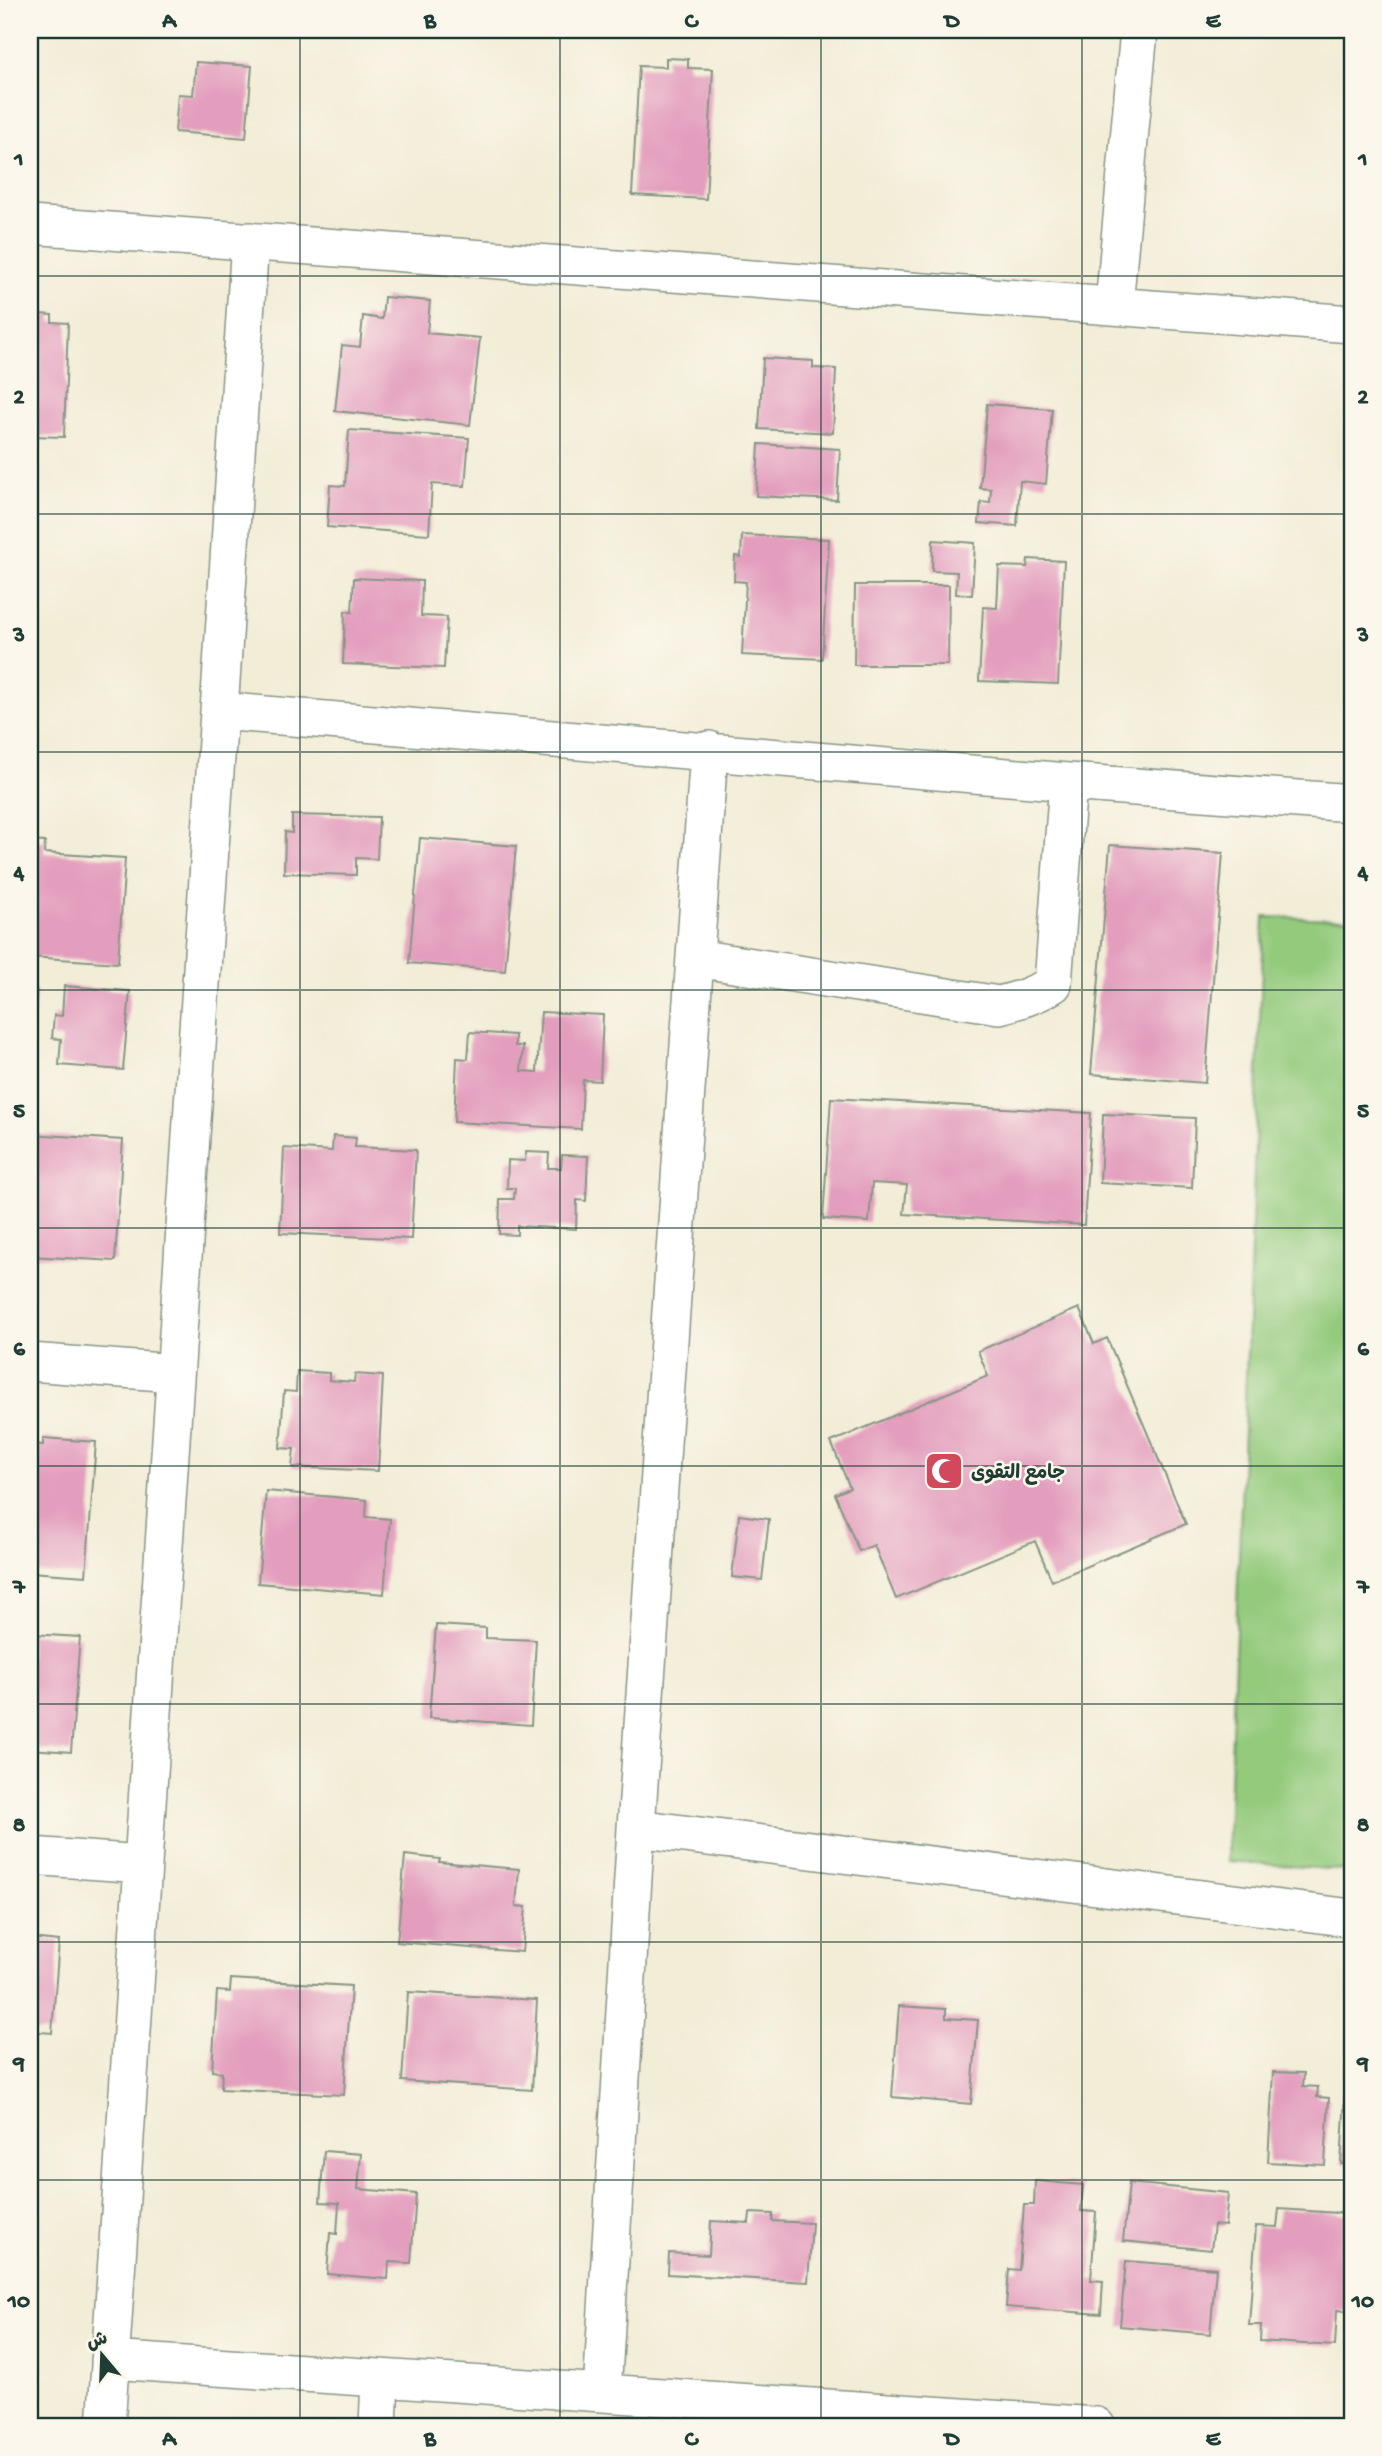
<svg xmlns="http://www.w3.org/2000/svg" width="1382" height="2456" viewBox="0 0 1382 2456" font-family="'Gochi Hand','Playpen Sans Arabic',sans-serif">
<rect width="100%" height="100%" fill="#fbf7ec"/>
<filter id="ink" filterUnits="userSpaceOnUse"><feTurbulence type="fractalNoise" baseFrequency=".0143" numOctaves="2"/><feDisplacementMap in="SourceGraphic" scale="14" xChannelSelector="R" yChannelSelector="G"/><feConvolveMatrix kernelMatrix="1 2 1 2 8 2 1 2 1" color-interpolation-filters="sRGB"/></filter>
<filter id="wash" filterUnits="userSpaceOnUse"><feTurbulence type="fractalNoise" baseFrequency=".00686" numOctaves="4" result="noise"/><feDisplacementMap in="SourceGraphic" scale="28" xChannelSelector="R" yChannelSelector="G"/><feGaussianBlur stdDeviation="1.57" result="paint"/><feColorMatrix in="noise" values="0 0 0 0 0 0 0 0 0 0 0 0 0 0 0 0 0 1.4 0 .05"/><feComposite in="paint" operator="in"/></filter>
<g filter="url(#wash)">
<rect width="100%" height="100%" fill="#f2edd7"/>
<path fill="#93ca7c" stroke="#598458" stroke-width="2" d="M1264,917L1352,919V1871L1227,1861Z"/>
<g id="blocks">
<path fill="#e39dbd" d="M666,58L688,59V68L713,69L706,199L632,195L639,66L666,67Z
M196,62L252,66L246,138L175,132L178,94L193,95Z
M384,297L430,301L427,333L480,338L470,425L335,411L342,345L360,347L363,316L382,319Z
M40,314L52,315V322L68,323L64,437L30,436V322L39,323Z
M763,358L813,361V368L836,369L833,433L759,429Z
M987,404L1052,409L1046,484L1020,481L1017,526L979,523L981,502L990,503L991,489L980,488Z
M349,430L469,438L465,486L432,484L429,534L327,527L330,485L345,486Z
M759,444L840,449L837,500L756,496Z
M742,535L829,539L822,659L742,655L746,582L734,581L735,556L741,557Z
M933,540L975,543L972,595L956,594L957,572L932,571Z
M1028,559L1064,561L1058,684L979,681L983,607L997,608L999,566L1027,567Z
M354,578L422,581L421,616L447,617L444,668L343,664L345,611L352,612Z
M855,585H949L948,665H854Z
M292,815L379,817L377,859L356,858V875L284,873L285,832L292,833Z
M420,838L516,846L505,971L409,963Z
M30,841L45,842L44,853L125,858L118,963L30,957Z
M1110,845L1223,853L1205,1083L1091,1074Z
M64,986L130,991L123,1070L59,1065L61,1039L52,1038L54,1015L62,1016Z
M30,990H36L32,1043H30Z
M541,1012L603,1015L600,1081L583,1080L581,1129L454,1122L457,1058L468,1059L470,1032L515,1035V1046H523L521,1071L537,1072Z
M831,1098L1091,1113L1084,1225L904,1214L907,1185L872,1183L869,1222L823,1219Z
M1103,1114L1195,1118L1192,1188L1100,1183Z
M30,1134L123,1140L115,1261L30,1256Z
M333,1136L356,1138L355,1147L416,1150L411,1239L280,1233L284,1148L332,1151Z
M526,1152L549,1153L548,1168H561L562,1155L588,1156L586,1201L577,1200L576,1229L517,1226V1235L499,1234L500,1199H514L515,1188H507L508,1160L525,1161Z
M1079,1308L1094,1344L1107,1338L1186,1524L1052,1581L1035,1541L896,1599L874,1545L859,1551L835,1494L850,1488L831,1442L988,1376L978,1351Z
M297,1371L329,1373V1380L354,1382L355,1374L383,1376L378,1471L292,1467L294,1449L280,1448L284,1391L296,1392Z
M43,1438L96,1442L86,1576L30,1572V1444L43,1445Z
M266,1491L367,1500L366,1517L390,1519L384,1594L258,1583Z
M739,1515L769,1519L762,1580L732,1577Z
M436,1625L486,1628V1638L536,1640L531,1725L429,1718Z
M30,1634L80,1637L71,1752L30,1749Z
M405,1855L440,1859L439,1862L519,1869L516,1906L526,1907L522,1952L397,1942Z
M30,1938L59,1941L52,2033L30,2031Z
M231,1979L351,1986L344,2095L221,2089L222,2072L212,2071L217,1991L230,1992Z
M408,1992L537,2000L532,2090L402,2081Z
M899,2006L946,2009V2018L978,2020L971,2104L892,2097Z
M1347,2062H1352V2164H1341Z
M1273,2072L1304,2073L1303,2086L1318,2087L1317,2097L1329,2098L1325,2165L1268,2162Z
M324,2151L361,2154L358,2189L416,2194L411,2263L389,2262L388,2279L327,2274L330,2233L337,2234L339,2203L320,2202Z
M1035,2181L1083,2185L1081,2211L1096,2212L1091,2280L1103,2281L1101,2314L1006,2307L1009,2269L1019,2270L1024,2205H1034Z
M1129,2183L1228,2193L1225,2226L1214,2225L1211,2250L1123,2241Z
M1279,2209L1352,2214V2312L1337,2310L1335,2346L1260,2341L1261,2325H1249L1256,2226L1277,2227Z
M750,2213L773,2214L772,2221L812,2223L808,2282L668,2274L669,2253L709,2255L711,2221L749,2223Z
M1126,2261L1216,2268L1210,2334L1120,2326Z"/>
</g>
</g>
<g filter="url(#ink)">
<use href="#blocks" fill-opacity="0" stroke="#889586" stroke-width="2"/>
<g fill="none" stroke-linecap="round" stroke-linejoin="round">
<g stroke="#889586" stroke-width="40">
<path id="minor" d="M30,225L1352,324
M1114,306L1139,30
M219,711L1068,782L1352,803
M695,958L999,1005C1019,1000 1036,995 1053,984L1068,782
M30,1362L175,1373
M636,1828L1352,1918
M30,1856L143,1864
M110,2360L1096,2426
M602,2393L636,1828L709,750
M106,2426L250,241
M378,2426L380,2378"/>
</g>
<use href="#minor" stroke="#fff" stroke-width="37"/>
</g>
</g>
<path fill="none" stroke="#1f3d34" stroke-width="2" stroke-opacity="0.55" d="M300,30V2426M560,30V2426M821,30V2426M1082,30V2426M30,276H1352M30,514H1352M30,752H1352M30,990H1352M30,1228H1352M30,1466H1352M30,1704H1352M30,1942H1352M30,2180H1352"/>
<defs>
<g id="mosque-square" transform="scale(2.0125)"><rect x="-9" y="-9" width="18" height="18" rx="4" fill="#d1495b" stroke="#fbf7ec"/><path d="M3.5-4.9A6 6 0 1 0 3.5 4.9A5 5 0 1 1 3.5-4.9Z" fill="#fff"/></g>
</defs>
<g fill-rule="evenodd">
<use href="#mosque-square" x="944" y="1471"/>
</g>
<g text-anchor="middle" stroke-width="5" stroke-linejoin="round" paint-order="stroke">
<g font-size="19" font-weight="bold" fill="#1f3d34" stroke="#fbf7ec" text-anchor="start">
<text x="971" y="1478">جامع التقوى</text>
</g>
</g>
<rect width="1382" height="2456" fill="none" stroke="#fbf7ec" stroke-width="77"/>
<g transform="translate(102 2355) rotate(341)" stroke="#fbf7ec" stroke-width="5" paint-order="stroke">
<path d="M0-5L12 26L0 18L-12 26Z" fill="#1f3d34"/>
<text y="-10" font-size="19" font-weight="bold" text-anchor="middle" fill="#1f3d34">ش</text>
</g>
<rect x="38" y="38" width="1306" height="2380" fill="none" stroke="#1f3d34" stroke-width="2.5"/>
<g font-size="23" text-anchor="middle" font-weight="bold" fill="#1f3d34">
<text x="169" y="27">A</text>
<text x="430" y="27">B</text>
<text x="691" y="27">C</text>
<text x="952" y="27">D</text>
<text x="1213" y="27">E</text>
<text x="19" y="165">1</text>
<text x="1363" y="165">1</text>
<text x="19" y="403">2</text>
<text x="1363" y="403">2</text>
<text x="19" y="641">3</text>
<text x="1363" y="641">3</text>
<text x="19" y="879">4</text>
<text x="1363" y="879">4</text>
<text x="19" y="1117">5</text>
<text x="1363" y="1117">5</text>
<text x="19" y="1355">6</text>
<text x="1363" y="1355">6</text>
<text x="19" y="1593">7</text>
<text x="1363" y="1593">7</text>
<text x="19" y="1831">8</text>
<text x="1363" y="1831">8</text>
<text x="19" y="2069">9</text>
<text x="1363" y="2069">9</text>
<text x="19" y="2307">10</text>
<text x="1363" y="2307">10</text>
<text x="169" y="2445">A</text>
<text x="430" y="2445">B</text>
<text x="691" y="2445">C</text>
<text x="952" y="2445">D</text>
<text x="1213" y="2445">E</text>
</g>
</svg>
